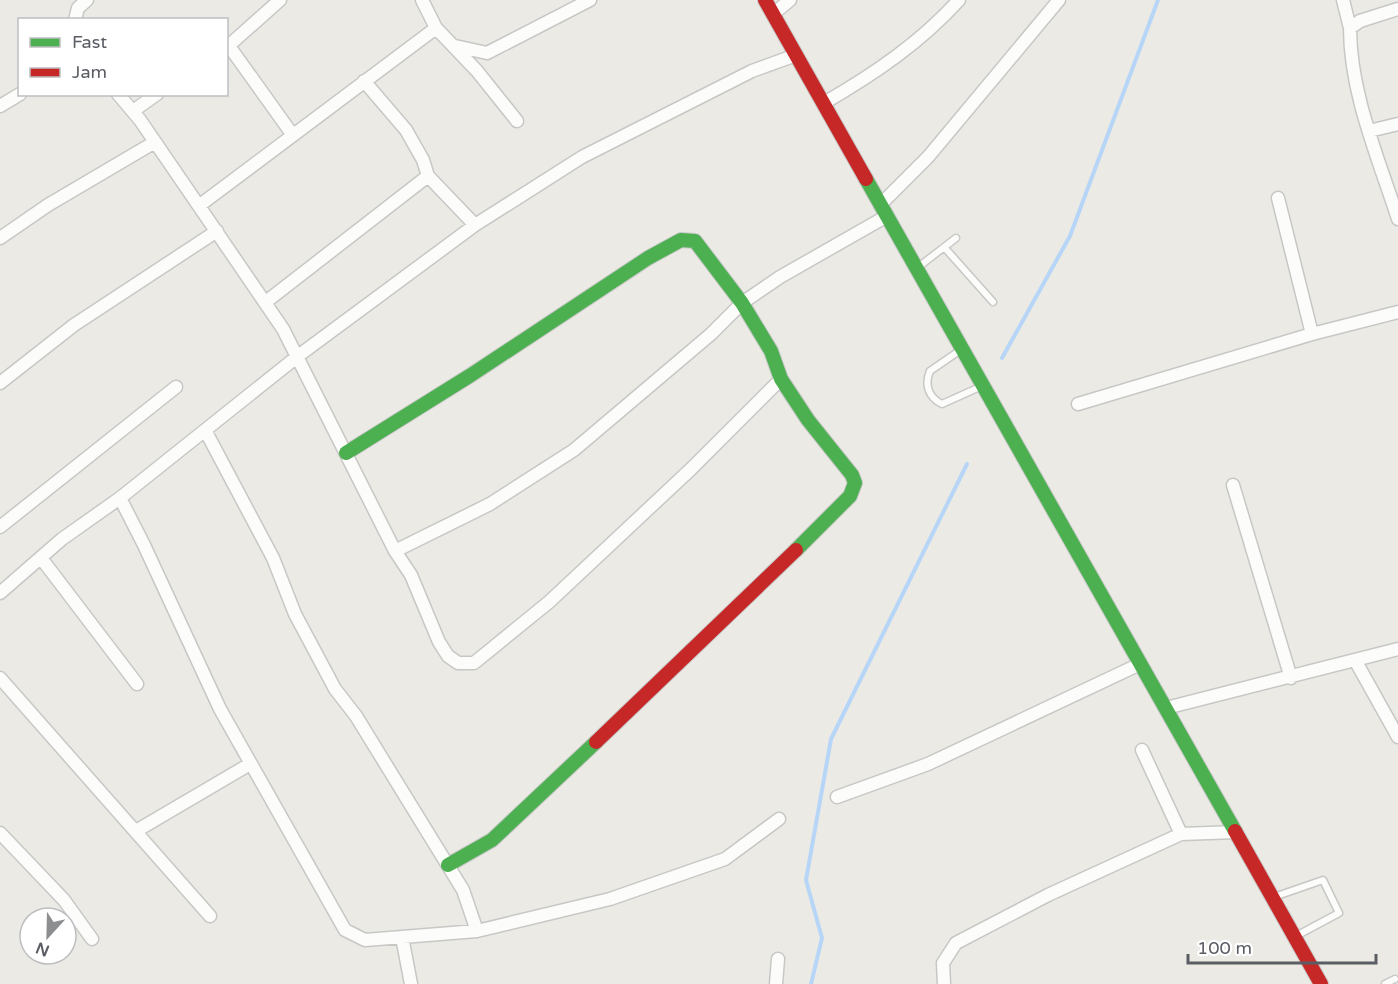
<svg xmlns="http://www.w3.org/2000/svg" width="1398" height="984" viewBox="0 0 1398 984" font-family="'Varela Round',sans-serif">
<rect width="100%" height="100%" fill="#ebeae5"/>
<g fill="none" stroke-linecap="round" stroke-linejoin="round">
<path stroke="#b7d6f7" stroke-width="4" d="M1002,358L1070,236L1158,0
M811,984L822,938L806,880L831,739L967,464"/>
<g stroke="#c7c7c5" stroke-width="9">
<path id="lane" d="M944,247L993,302
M917,268L956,238
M962,349L930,371C924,385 929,398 942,404L982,386
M1274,897L1323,880L1339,913L1296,936
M1385,984L1395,979"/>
</g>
<g stroke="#c7c7c5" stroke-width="15">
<path id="street" d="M422,0L436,28L477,71L517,121
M1343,0L1350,28
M1398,9L1360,21L1350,28C1350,93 1378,157 1398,219
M773,14L790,0
M75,20L78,8L87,0
M229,46L292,134
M455,46L487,53L590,0
M226,48L280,0
M364,81L406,130L423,160L428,176L475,225
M118,94L140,120L283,329L395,551L411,575L439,642L448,656L458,663H474L549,602L691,469L781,379
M824,103C874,74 920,43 959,0
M0,106L20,94
M133,111L157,94
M1369,131L1398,124
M1278,198L1312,334
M200,205L436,28
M880,205L928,157L1059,0
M0,238L48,205L155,142
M267,301L428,176
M0,383L74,325L217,231
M1078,404L1312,334L1398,312
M205,430L273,558L295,614L335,689L356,716L463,890L477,931
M1233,485L1291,678
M120,498L144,545L220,709L345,930L365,940L477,931L610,899L725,859L779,819
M0,527L176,387
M395,551L490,504L574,450L711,334L742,303L780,277L887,216
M41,558L137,684
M0,593L62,539L120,498L298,356L475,225L582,157L752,71L796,55
M1355,660L1398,737
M0,678L210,916
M1166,708L1398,649
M1142,750L1181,834
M837,797L928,764L1140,664
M136,831L250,764
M0,833L64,900L92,939
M402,937L411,984
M776,984L778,959
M944,984L943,963L956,943L1048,895L1181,834L1236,832"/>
</g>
<g stroke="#c7c8c7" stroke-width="16">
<path id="fast" d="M866,179L1235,831
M346,453L471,375L648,258L681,240L695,241L742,303L771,351L781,379L808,420L852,475L855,483L850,496L796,550
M448,865L492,840L596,742"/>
</g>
<g stroke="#c7c8c7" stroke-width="16">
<path id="jam" d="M765,0L866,179
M596,742L796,550
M1235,831L1321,984"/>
</g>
<use href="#lane" stroke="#fcfcfb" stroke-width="6"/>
<use href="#street" stroke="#fcfcfb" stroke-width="12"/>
<use href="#fast" stroke="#4caf50" stroke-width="14"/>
<use href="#jam" stroke="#c62828" stroke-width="14"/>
</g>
<rect x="18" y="18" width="210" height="78" fill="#ffffff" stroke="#bdbec1" stroke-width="1.5"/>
<rect x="30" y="38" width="30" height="9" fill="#4caf50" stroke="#bdbec1" stroke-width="1.5"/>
<text x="72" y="48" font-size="18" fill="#5a5d63">Fast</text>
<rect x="30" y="68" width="30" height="9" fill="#c62828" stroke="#bdbec1" stroke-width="1.5"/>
<text x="72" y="78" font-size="18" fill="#5a5d63">Jam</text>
<g transform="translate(48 936) rotate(202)"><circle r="28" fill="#ffffff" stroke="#bdbec1" stroke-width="1.5"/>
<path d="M0-4.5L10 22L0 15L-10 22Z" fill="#8d8e90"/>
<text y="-9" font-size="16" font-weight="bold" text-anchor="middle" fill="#5a5d63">N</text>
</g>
<path d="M1188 954v9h188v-9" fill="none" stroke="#5a5d63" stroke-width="3"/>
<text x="1197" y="954" font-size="18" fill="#5a5d63" stroke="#ffffff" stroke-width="4.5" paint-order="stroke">100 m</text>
</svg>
